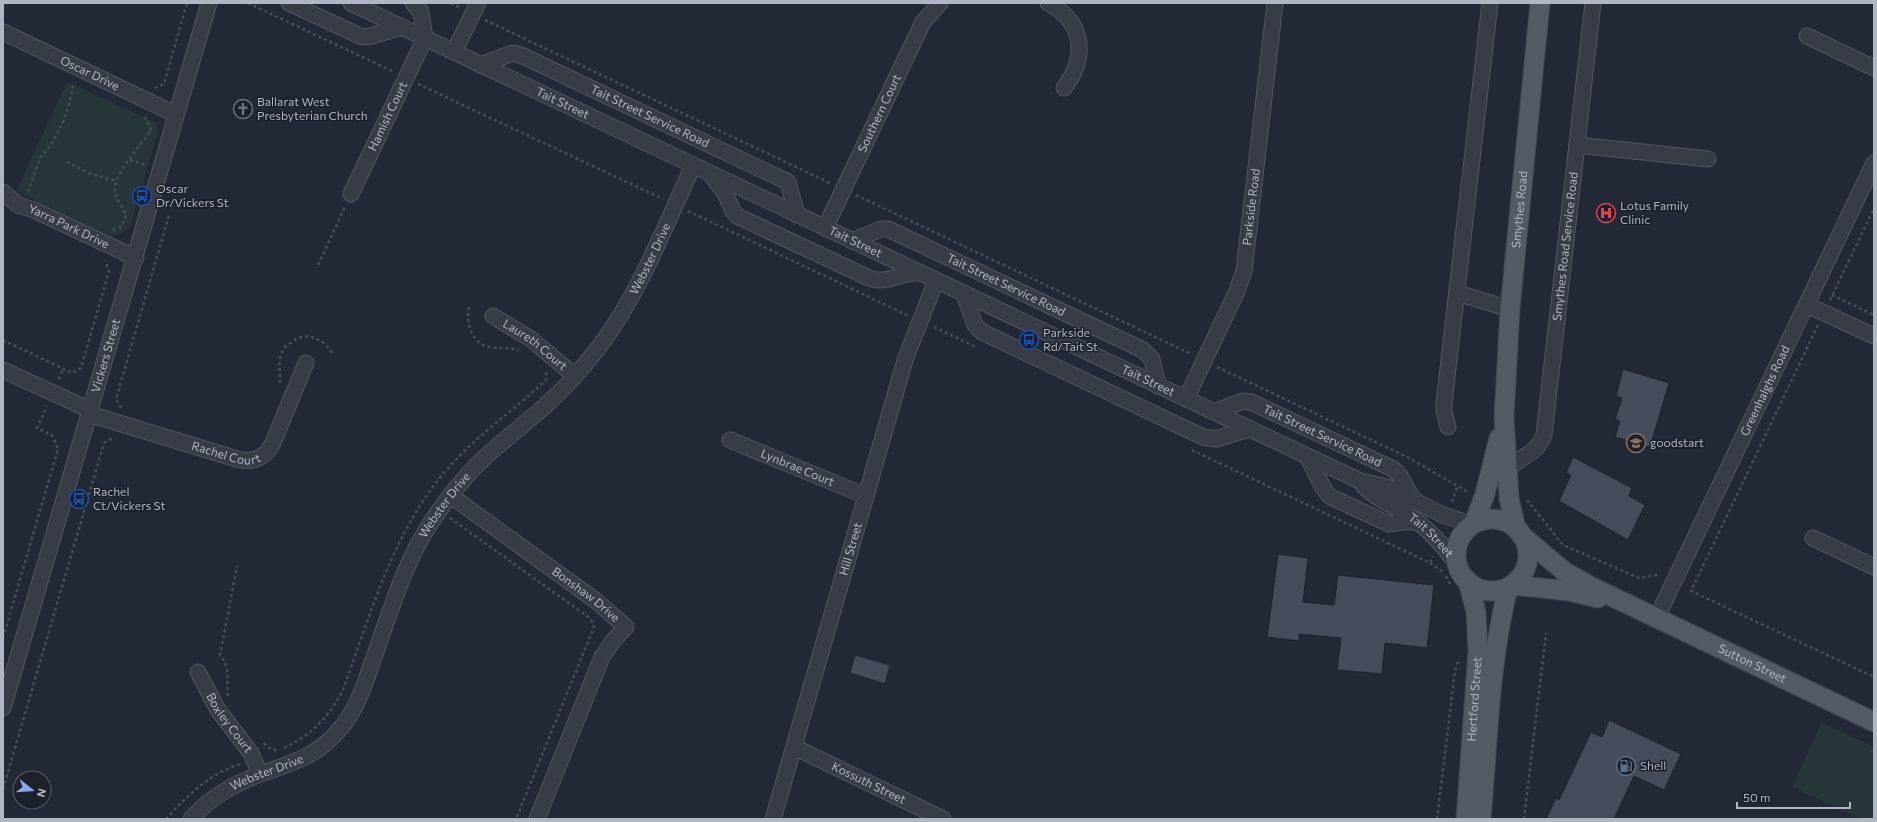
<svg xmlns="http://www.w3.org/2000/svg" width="1877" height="822" viewBox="0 0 1877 822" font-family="Commissioner,sans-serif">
<rect width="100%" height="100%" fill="#232937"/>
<path fill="#263639" d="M67,82L157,123V136L130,226C123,234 115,237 106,234L16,191Z
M1822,722L1874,747V819H1860L1792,787Z"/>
<path fill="#454c5b" stroke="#1e232e" d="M1623,369L1669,383L1650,447L1615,437L1620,421L1615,419L1622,398L1616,396Z
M1573,457L1632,488L1629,496L1645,505L1628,540L1559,501L1571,475L1566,473Z
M1278,554L1308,558L1303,602L1334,605L1338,575L1434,585L1427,648L1385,643L1382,674L1337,670L1341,638L1299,634V641L1267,637Z
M855,655L890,665L885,684L850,673Z
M1609,720L1681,754L1664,790L1634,776L1614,819H1546L1556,798L1559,800L1591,732L1602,737Z"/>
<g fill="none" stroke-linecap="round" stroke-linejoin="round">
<g stroke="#515662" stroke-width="17">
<g id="minor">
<path d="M289,3L360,36L368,37L402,27"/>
<path id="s1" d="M351,3L1360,481L1387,487L1443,515L1471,524"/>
<path d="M413,3L421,12L425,38"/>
<path d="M1048,3C1084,22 1088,57 1064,88"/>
<path id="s2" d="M3,32L175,114"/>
<path d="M1807,36L1874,68"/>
<path d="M454,52L478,3"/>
<path id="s3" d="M480,65L513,53L523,56L788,182L797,215"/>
<path d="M1577,145L1708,159"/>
<path d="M712,176L725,193L733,211L737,216L869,278C885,285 901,272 918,273"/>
<path id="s4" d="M3,192L18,205L34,210L136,258"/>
<path id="s5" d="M351,194L425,38"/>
<path id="s6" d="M825,228L923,22L940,3"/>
<path id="s7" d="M852,241L881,229H888L1143,350L1152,359L1158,386"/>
<path d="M1457,293L1510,309"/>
<path d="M964,294L975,325L982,332L1203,437L1216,439L1249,429"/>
<path d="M1807,305L1874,336"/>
<path id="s8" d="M493,316L531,339L575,376"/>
<path d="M3,370L90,410"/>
<path id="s9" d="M1186,399L1237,291L1244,271L1275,3"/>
<path id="s10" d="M1214,412L1243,401L1251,402L1393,469C1404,476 1405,491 1415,500"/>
<path id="s11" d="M89,414L237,459C253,463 263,459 272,445L306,363"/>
<path d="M1448,427L1444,411V403L1490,3"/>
<path id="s12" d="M730,440L866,496"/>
<path d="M1307,456C1313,466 1323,492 1331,497L1389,524L1408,521L1418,523"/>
<path id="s13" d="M1507,473C1516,455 1536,458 1544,435L1593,3"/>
<path id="s14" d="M1360,481C1372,498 1390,503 1407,514C1428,528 1444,546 1458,566"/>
<path id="s15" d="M451,496L595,600L626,627L613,641L602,657L537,819"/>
<path d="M1813,538L1874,567"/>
<path id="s16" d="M1656,619L1874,163"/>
<path id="s17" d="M198,672L218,710L251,753L260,774"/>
<path id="s18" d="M3,708L209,3"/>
<path id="s19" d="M794,747L943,819"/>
<path id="s20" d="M191,819C206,802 225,789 246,780C282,764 311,763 339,730C357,710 365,683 374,657C390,613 403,567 428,527C443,504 461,480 482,460C512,432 546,409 574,377C588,361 602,345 613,327C646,277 668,219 693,166"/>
<path id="s21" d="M773,819L906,357L936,281"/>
</g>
</g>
<g stroke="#404551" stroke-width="21">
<g id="major">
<circle cx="1492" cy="555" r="36"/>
<path d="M1474,523L1485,494L1499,438"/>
<path id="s22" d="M1516,529L1509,498L1504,417L1510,309L1540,3"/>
<path id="s23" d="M1521,535L1565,572L1594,588L1874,722"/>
<path d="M1512,585L1569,591L1598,598"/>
<path id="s24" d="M1466,819L1478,651L1476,612L1468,581"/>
<path d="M1481,819C1488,742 1489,663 1508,588"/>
</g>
</g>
<path stroke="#435155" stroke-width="2.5" stroke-dasharray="3 3" stroke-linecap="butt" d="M248,3L394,72
M451,3L459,7
M485,20L832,184
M418,84L663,199
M155,88L164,84L187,3
M130,160L146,165
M67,162L91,174L117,181
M28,192L40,158L52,143L64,120L71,97L73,82
M856,195L1191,354
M688,211L907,315
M113,230L122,226L126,215C123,207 117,201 115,192C112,175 142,144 151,130L145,117
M318,265L345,207
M1832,295L1874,315
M1830,300L1874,208
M469,307C466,323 471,344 490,347C500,349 509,347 519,350
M1818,325L1691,591L1874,677
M934,327L976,347
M3,340L72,373L81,368L109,271L105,261
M1217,367L1407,457L1468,492
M59,379L63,369
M280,383C281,371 277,361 283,350C285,346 289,344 293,341C307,331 324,339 332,353
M121,408L116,399L169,215
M1192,450L1430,563L1433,556
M1527,500L1563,545L1639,578L1657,575L1660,576
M1452,502L1457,487
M450,518L591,619L594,627L516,819
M1430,563L1443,572
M1446,576L1451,586
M3,638L58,449L52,435L37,428L47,406
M228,696C226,680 231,668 220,655L237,566
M264,743L267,747L278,751
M284,748C312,734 327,719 342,692C371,615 390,538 443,474C473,438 512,412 546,380V371
M3,789L104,443L114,437
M166,819C186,796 211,773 240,764
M1437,819L1455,671L1459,660
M1524,819L1546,633"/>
<use href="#minor" stroke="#373c47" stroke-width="15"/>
<use href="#major" stroke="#555a67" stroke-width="19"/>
</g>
<defs>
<g id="church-ring" transform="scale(1)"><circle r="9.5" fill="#1c212c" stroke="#6b7280" stroke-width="1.5"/><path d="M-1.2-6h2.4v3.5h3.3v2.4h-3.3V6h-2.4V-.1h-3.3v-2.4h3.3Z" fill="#6b7280"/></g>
<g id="bus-ring" transform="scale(1)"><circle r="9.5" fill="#1c212c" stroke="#1a4fb4" stroke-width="1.5"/><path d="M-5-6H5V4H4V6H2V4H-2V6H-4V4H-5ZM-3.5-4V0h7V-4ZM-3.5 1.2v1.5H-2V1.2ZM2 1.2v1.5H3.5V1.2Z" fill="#1a4fb4"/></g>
<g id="hospital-ring" transform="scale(1)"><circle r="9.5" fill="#1c212c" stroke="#e0444e" stroke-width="1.5"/><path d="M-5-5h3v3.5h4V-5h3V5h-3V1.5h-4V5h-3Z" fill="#e0444e"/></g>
<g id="school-ring" transform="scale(1)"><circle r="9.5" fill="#1c212c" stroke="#8d6e63" stroke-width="1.5"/><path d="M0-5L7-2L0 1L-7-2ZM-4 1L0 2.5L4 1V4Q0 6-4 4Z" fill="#8d6e63"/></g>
<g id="fuel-ring" transform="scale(1)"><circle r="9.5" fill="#1c212c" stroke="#5c6f8a" stroke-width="1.5"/><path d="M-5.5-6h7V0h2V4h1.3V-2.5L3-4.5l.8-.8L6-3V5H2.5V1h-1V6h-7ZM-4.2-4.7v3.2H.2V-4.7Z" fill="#5c6f8a"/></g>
</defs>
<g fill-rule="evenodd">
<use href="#church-ring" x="243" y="109"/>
<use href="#bus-ring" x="142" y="196"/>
<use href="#hospital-ring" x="1606" y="213"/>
<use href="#bus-ring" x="1029" y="340"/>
<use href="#school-ring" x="1636" y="443"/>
<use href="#bus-ring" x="79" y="499"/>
<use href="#fuel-ring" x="1626" y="766"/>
</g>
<g text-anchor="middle" stroke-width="3" stroke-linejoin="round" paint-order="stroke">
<g font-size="12" fill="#b1b6c4" stroke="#1c212c">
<text dy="4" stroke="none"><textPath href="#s2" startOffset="96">Oscar Drive</textPath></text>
<text dy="4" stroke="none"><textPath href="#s1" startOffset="234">Tait Street</textPath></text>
<text dy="4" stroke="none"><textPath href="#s6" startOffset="127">Southern Court</textPath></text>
<text dy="4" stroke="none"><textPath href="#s5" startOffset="86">Hamish Court</textPath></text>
<text dy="4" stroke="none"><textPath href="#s3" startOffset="186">Tait Street Service Road</textPath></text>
<text dy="4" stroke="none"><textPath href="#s9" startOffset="205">Parkside Road</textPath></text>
<text dy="4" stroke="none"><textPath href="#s22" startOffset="321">Smythes Road</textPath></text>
<text dy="4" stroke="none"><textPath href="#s4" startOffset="75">Yarra Park Drive</textPath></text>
<text dy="4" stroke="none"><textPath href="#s1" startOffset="558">Tait Street</textPath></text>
<text dy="4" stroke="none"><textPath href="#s13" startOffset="244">Smythes Road Service Road</textPath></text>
<text dy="4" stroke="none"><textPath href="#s20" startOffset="749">Webster Drive</textPath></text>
<text dy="4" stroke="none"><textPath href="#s7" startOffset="169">Tait Street Service Road</textPath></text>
<text dy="4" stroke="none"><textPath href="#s8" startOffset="51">Laureth Court</textPath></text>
<text dy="4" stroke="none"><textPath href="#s18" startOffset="367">Vickers Street</textPath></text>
<text dy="4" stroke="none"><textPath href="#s1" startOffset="882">Tait Street</textPath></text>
<text dy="4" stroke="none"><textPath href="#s16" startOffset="253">Greenhalghs Road</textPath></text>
<text dy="4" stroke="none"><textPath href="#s10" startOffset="118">Tait Street Service Road</textPath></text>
<text dy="4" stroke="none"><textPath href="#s11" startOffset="143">Rachel Court</textPath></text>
<text dy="4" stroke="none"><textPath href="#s12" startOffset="73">Lynbrae Court</textPath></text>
<text dy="4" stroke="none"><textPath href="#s20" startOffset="425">Webster Drive</textPath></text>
<text dy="4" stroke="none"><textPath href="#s14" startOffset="90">Tait Street</textPath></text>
<text dy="4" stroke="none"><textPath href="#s21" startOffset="281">Hill Street</textPath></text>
<text dy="4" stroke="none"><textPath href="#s15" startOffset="167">Bonshaw Drive</textPath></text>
<text dy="4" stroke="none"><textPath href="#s23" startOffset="266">Sutton Street</textPath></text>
<text dy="4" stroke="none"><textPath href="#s24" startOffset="120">Hertford Street</textPath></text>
<text dy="4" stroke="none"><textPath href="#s17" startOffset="60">Boxley Court</textPath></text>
<text dy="4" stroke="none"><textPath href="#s20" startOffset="90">Webster Drive</textPath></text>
<text dy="4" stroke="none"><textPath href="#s19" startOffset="83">Kossuth Street</textPath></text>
</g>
<g font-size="12" fill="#b1b6c4" stroke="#1c212c" text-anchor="start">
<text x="257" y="106">Ballarat West<tspan x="257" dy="14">Presbyterian Church</tspan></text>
<text x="156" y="193">Oscar<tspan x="156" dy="14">Dr/Vickers St</tspan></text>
<text x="1620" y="210">Lotus Family<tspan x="1620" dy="14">Clinic</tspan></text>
<text x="1043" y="337">Parkside<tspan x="1043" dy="14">Rd/Tait St</tspan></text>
<text x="1650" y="447">goodstart</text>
<text x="93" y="496">Rachel<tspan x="93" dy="14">Ct/Vickers St</tspan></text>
<text x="1640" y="770">Shell</text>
</g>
</g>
<rect width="1877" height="822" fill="none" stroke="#b1b6c4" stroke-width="8"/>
<g transform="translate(32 790) rotate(107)"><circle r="19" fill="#1c212c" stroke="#585d69"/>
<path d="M0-3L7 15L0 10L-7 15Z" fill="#8da8ed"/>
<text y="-6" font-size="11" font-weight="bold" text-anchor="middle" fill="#b1b6c4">N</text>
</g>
<path d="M1737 802v6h113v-6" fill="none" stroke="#b1b6c4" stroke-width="2"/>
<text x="1743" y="802" font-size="12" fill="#b1b6c4" stroke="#1c212c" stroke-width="3" paint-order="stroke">50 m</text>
</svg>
